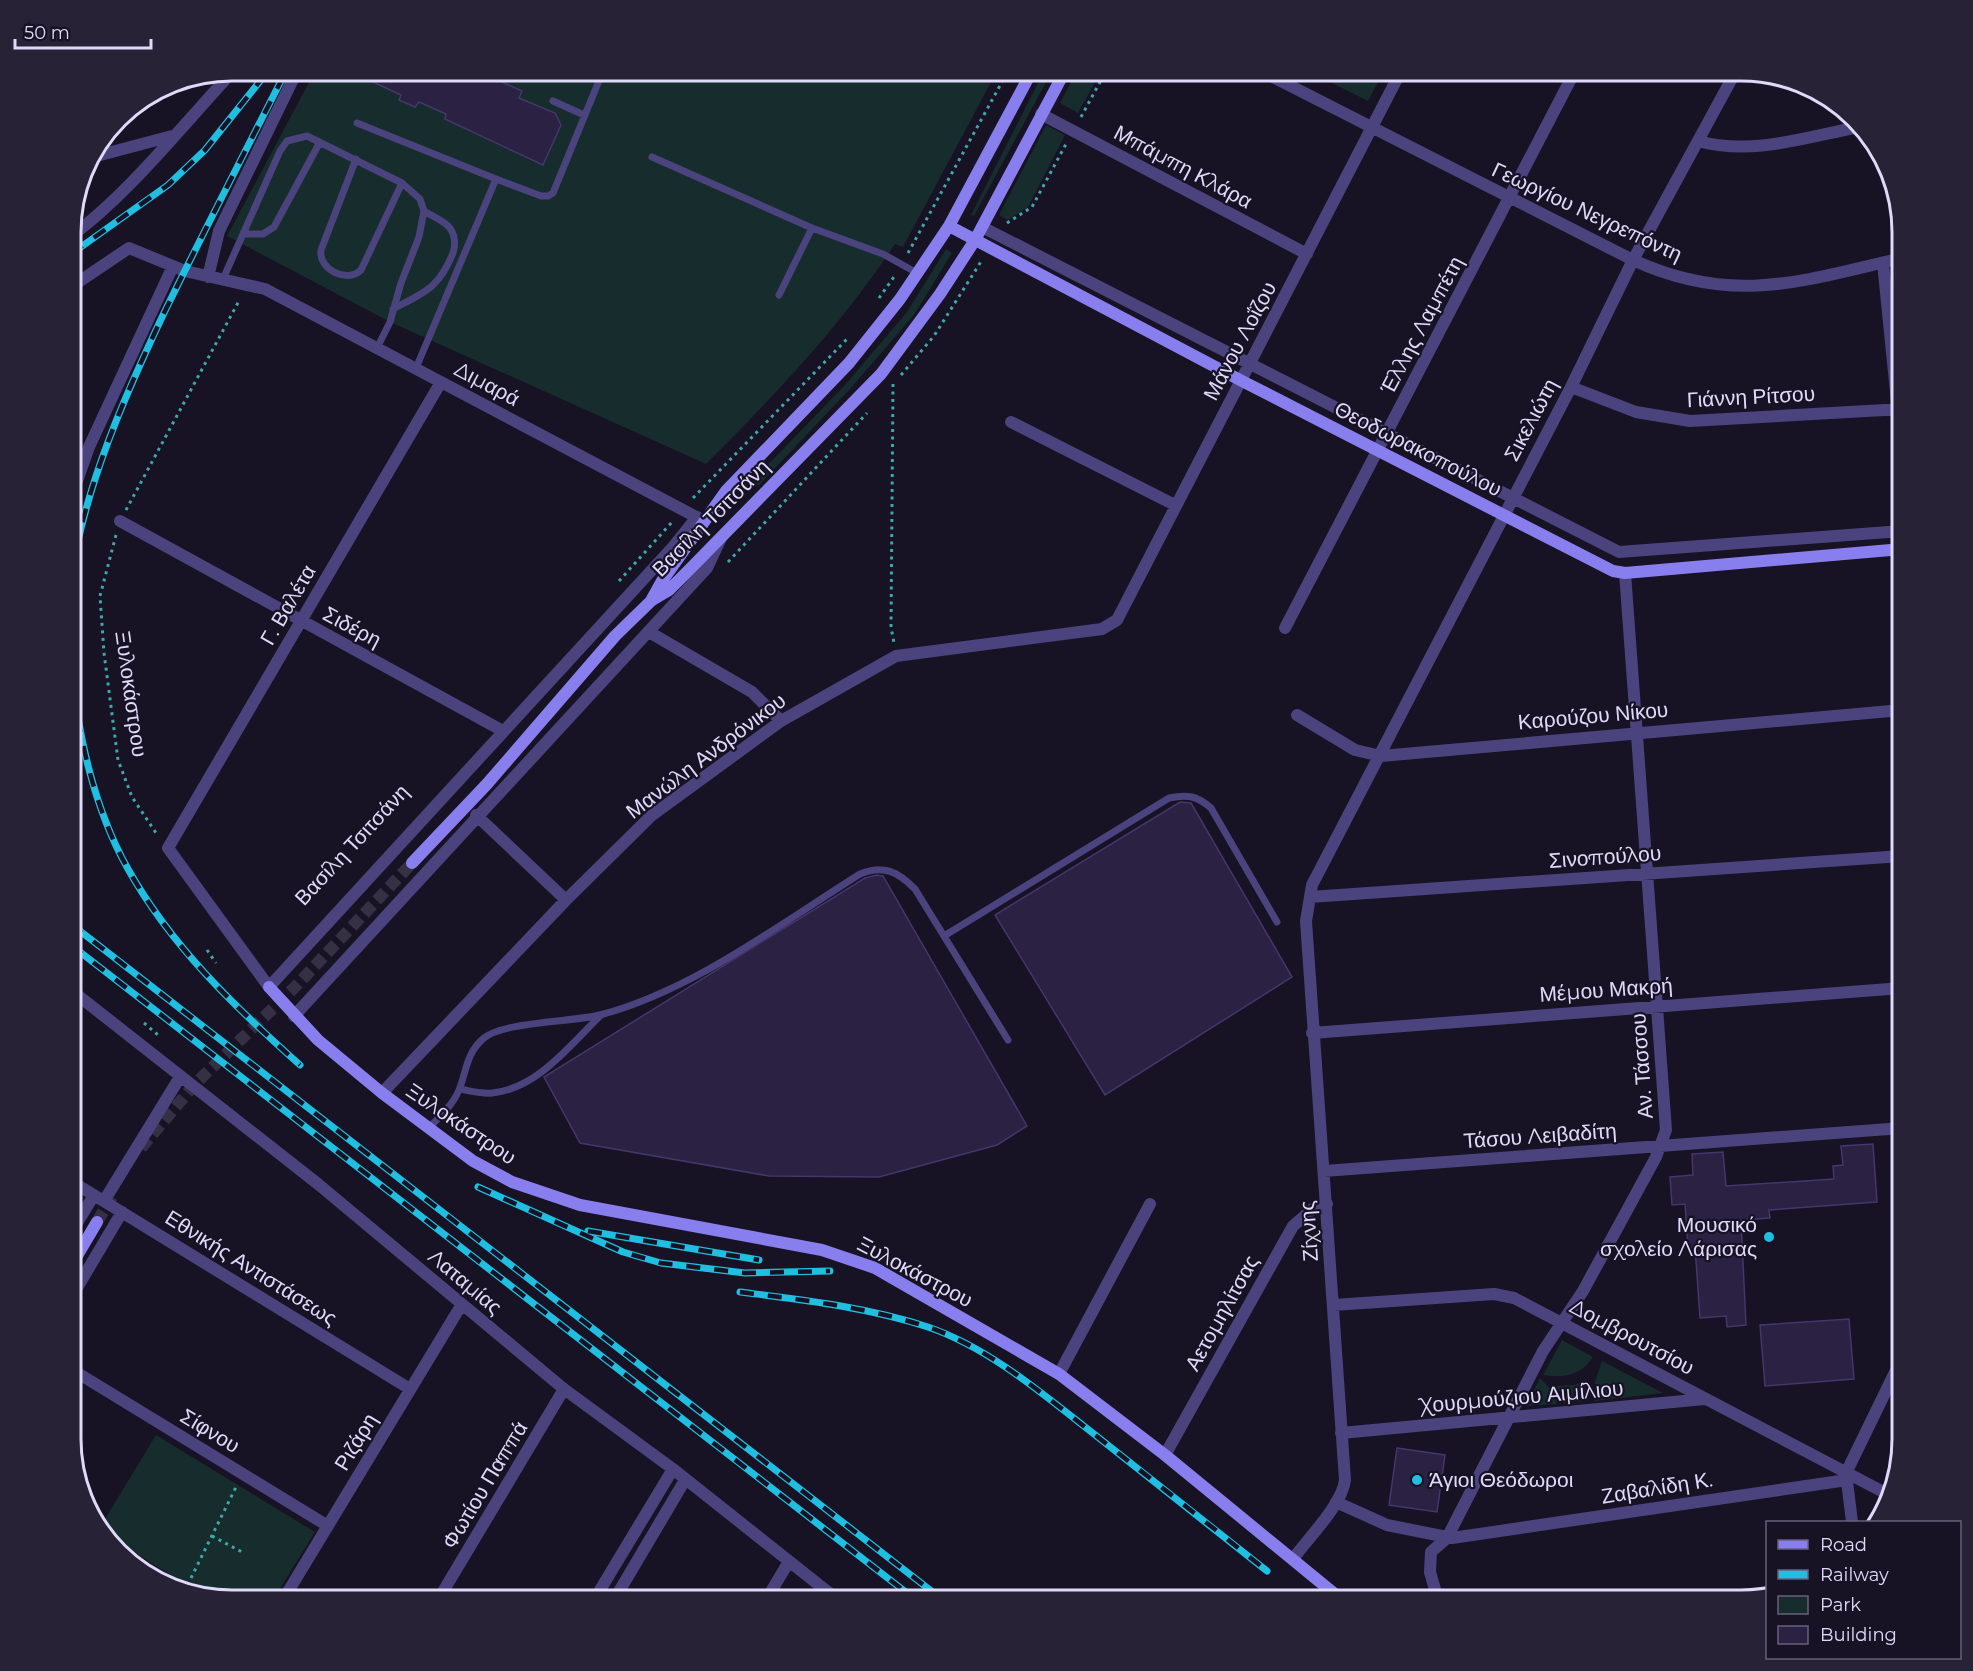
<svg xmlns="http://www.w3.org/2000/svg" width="1973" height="1671" viewBox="0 0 1973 1671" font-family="Montserrat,sans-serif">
<rect width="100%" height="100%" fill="#171224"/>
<path fill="#162c2d" d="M315,71H997L903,247L895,244C841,326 775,395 706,464L390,322L227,236Z
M1044,71H1052L974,216L971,215Z
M1077,71H1101L1078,113L1060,103Z
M1308,71H1384L1368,101Z
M1046,125L1065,135L1028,207L1008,220L999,215Z
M946,249L952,253L914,315L850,389L758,486L752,481L845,385L907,312Z
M1562,1340L1593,1357C1581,1376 1563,1378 1543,1375Z
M1602,1361L1663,1393L1595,1401V1382Z
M1540,1378L1554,1393L1557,1404L1526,1406Z
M1586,1379L1585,1401L1564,1403L1556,1386L1575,1385Z
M156,1435L315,1532L273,1600H232L203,1595L106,1535L100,1527Z"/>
<path fill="#2a2143" stroke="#45366b" stroke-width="1.5" d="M347,70H475L522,91L519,98L555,113L561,125L543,165L445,119L446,114L419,102L415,107L399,100L401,95Z
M1180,802L1191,803L1292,977L1105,1095L995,915Z
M877,875L883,876L1027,1126L997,1145L879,1177L769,1176L580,1143L544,1077L865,878Z
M1873,1144L1877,1202L1769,1210L1770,1218L1741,1220L1746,1325L1727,1327L1726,1316L1700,1318L1695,1247L1688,1248L1685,1204L1672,1205L1670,1177L1693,1175L1692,1154L1723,1152L1726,1186L1834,1179L1833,1166L1843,1165L1841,1146Z
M1849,1319L1854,1379L1765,1386L1760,1325Z
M1397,1448L1445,1455L1437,1512L1389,1505Z"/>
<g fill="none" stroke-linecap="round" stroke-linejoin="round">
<path stroke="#353044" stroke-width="12" stroke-dasharray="12 6" stroke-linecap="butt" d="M141,1148L195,1084L294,988L412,863
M97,1222L112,1197"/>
<path stroke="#40a7a8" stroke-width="3" stroke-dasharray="3 4.5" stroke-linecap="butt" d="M1081,117L1106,71
M1007,223L1032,207L1066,144
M908,253L1008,71
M879,298L896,274
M901,375L934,336L982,260
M893,384L891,627L894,643
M693,498L847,339
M126,510L240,299
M116,535L100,596L104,653L118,760L132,797L158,836
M728,562L867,413
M619,581L673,521
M207,950L216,963
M144,1023L158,1035
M212,1536L242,1552
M191,1578L236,1487"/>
<path stroke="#4a437d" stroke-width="7" d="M553,101L584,115
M357,123L496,179
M652,157L812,228L883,254L917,273
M356,159L321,250C318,269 347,284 361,270L402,183
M244,234H263L274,227L320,142
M223,279L280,151L287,141L307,136L402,183L420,199L424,211L419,237L401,283L390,322L377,348
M779,295L812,228
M393,309C425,292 439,288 453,253C456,244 455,233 448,226C442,220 432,216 424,211
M416,368L496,179L541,196H548L553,193L603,71
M944,936L1169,798C1188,794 1197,796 1211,808L1277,922
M460,1089C470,1091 482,1094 492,1093C537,1089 570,1045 600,1016
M428,1129C439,1117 453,1105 459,1090C467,1070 466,1053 484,1038C503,1022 571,1022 600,1015C692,991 780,924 860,874C884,864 898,872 915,889L1008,1040"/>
<path stroke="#4a437d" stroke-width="12" d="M1261,71L1633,260C1733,306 1802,281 1902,258
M1041,114L1307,254
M1698,141C1752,156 1806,137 1859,127
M89,158L172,136
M982,227L1619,552L1902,531
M71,236C124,198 179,130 224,81L227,71
M1883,263L1902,452
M208,277L219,231L297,71
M71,287L129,248L185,271L265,289L702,520
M441,382L168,848L269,987L673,547L697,517
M1571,387L1636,412L1690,421L1902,409
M1011,422L1175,505
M71,498L89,447L173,266
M120,521L503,731
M1285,628L1575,71
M649,632L752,692L781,721
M1297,715L1355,750L1381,756L1902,710
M476,815L566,900
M1310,897L1902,856
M71,990L318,1184L564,1389L673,1469L838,1600
M294,1016L707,568L721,538
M1312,1033L1902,988
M382,1093L566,900L651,816L781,721L896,656L1102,629L1117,620L1401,71
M1324,1171L1902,1128
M71,1181L410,1389
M104,1201L180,1077
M71,1233L94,1195
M71,1298L122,1212
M1334,1305L1494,1294L1514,1298L1891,1496
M71,1369L328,1526
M1059,1374L1150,1204
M1341,1433L1705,1399
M1165,1455L1293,1226L1315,1207L1327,1204
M1336,1502L1387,1525L1452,1538L1847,1480
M1852,1522L1846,1473L1902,1358
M119,1552L184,1591
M1293,1559C1308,1538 1342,1505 1345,1480L1306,921L1312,885L1571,387L1633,260L1736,71
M283,1600L462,1304
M438,1600L564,1389
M594,1600L673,1469
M614,1600L685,1480
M766,1600L788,1563
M1438,1600L1430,1572L1431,1552L1447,1538L1543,1351L1583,1291L1656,1157L1666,1130L1625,573"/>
<path stroke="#897eed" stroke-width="12" d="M949,226L1242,381L1613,571L1625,573L1902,549
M652,599L662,581L726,491L849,363L900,299L949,226L1032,71
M412,863L487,784L615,636L652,600L669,590L690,569L881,374L940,294L975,240L1065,71
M269,987L318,1040L382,1093L473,1161L512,1182L580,1205L822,1250L875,1268L1059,1374L1165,1455L1342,1600
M71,1266L97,1222"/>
<g stroke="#20bee0" stroke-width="7">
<path id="rail" d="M71,254L168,185L205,150L268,71
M71,577C86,484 123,400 163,315C203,233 245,152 286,71
M71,663C77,732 94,809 128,869C171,946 235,1007 300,1065
M71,924L943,1600
M71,945L916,1600
M478,1187L623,1252L661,1263L745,1273L830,1271
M588,1231L759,1260
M740,1292C803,1300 867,1307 928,1327C992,1349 1046,1397 1099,1438C1155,1482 1211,1526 1267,1571"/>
</g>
<use href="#rail" stroke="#171224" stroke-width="4.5" stroke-dasharray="14" stroke-linecap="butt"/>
</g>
<g fill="#20bee0" stroke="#171224" stroke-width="2">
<circle cx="1769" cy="1237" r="6"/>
<circle cx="1417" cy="1480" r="6"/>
</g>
<g text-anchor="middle" stroke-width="4.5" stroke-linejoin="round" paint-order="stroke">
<g font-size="21" fill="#e0dafa" stroke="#171224">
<text transform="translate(1183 167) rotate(28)" y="7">Μπάμπη Κλάρα</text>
<text transform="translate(1587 212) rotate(25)" y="7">Γεωργίου Νεγρεπόντη</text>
<text transform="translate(1422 325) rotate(-62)" y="7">Έλλης Λαμπέτη</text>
<text transform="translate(1240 341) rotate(-62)" y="7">Μάνου Λοΐζου</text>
<text transform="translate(487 384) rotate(28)" y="7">Διμαρά</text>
<text transform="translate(1751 397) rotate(-3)" y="7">Γιάννη Ρίτσου</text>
<text transform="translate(1531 420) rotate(-62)" y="7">Σικελιώτη</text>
<text transform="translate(1418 449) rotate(27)" y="7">Θεοδωρακοπούλου</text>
<text transform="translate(711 518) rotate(-45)" y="7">Βασίλη Τσιτσάνη</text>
<text transform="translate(288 605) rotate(-60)" y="7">Γ. Βαλέτα</text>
<text transform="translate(352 627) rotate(28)" y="7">Σιδέρη</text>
<text transform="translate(131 694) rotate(82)" y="7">Ξυλοκάστρου</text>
<text transform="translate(1593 716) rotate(-5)" y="7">Καρούζου Νίκου</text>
<text transform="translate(706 756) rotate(-37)" y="7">Μανώλη Ανδρόνικου</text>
<text transform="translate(352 845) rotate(-47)" y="7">Βασίλη Τσιτσάνη</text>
<text transform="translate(1605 857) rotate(-4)" y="7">Σινοπούλου</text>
<text transform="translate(1606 990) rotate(-4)" y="7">Μέμου Μακρή</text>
<text transform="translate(1642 1066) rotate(-94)" y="7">Αν. Τάσσου</text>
<text transform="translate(461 1124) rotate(34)" y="7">Ξυλοκάστρου</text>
<text transform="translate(1540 1136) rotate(-4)" y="7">Τάσου Λειβαδίτη</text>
<text transform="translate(1309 1231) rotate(-94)" y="7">Ζίχνης</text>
<text transform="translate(251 1268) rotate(32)" y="7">Εθνικής Αντιστάσεως</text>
<text transform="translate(915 1272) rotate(28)" y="7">Ξυλοκάστρου</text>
<text transform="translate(465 1282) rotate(40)" y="7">Λαταμίας</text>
<text transform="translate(1222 1313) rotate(-61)" y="7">Αετομηλίτσας</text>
<text transform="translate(1632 1337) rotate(28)" y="7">Δομβρουτσίου</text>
<text transform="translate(1522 1397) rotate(-5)" y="7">Χουρμούζιου Αιμίλιου</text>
<text transform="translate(210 1431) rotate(31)" y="7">Σίφνου</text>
<text transform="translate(356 1442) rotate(-59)" y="7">Ριζάρη</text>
<text transform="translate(485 1485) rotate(-59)" y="7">Φωτίου Παππά</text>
<text transform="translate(1657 1488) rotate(-9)" y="7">Ζαβαλίδη Κ.</text>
</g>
<g font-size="21" fill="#e0dafa" stroke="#171224" text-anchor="end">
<text x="1757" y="1232">Μουσικό<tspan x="1757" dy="24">σχολείο Λάρισας</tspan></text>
<text x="1429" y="1487" text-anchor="start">Άγιοι Θεόδωροι</text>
</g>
</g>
<path d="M0 0H1973V1671H0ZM232 81H1741A151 151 0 0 1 1892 232V1439A151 151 0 0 1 1741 1590H232A151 151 0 0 1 81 1439V232A151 151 0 0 1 232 81Z" fill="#272235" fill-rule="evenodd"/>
<path fill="none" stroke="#e0dafa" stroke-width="3" d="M232 81H1741A151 151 0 0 1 1892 232V1439A151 151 0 0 1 1741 1590H232A151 151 0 0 1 81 1439V232A151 151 0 0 1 232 81Z"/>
<rect x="1766" y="1521" width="195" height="138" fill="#171224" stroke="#67627a" stroke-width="1.5"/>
<rect x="1778" y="1540" width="30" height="9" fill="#897eed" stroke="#67627a" stroke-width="1.5"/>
<text x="1820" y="1551" font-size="18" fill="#e0dafa">Road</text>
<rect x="1778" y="1570" width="30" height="9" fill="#20bee0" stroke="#67627a" stroke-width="1.5"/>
<text x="1820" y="1581" font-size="18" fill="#e0dafa">Railway</text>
<rect x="1778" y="1596" width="30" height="18" fill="#162c2d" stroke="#67627a" stroke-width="1.5"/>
<text x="1820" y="1611" font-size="18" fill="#e0dafa">Park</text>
<rect x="1778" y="1626" width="30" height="18" fill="#2a2143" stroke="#67627a" stroke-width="1.5"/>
<text x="1820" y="1641" font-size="18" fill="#e0dafa">Building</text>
<path d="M15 39v9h136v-9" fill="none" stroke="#e0dafa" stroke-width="3"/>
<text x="24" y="39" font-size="18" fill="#e0dafa" stroke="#171224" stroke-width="4.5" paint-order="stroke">50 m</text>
</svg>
